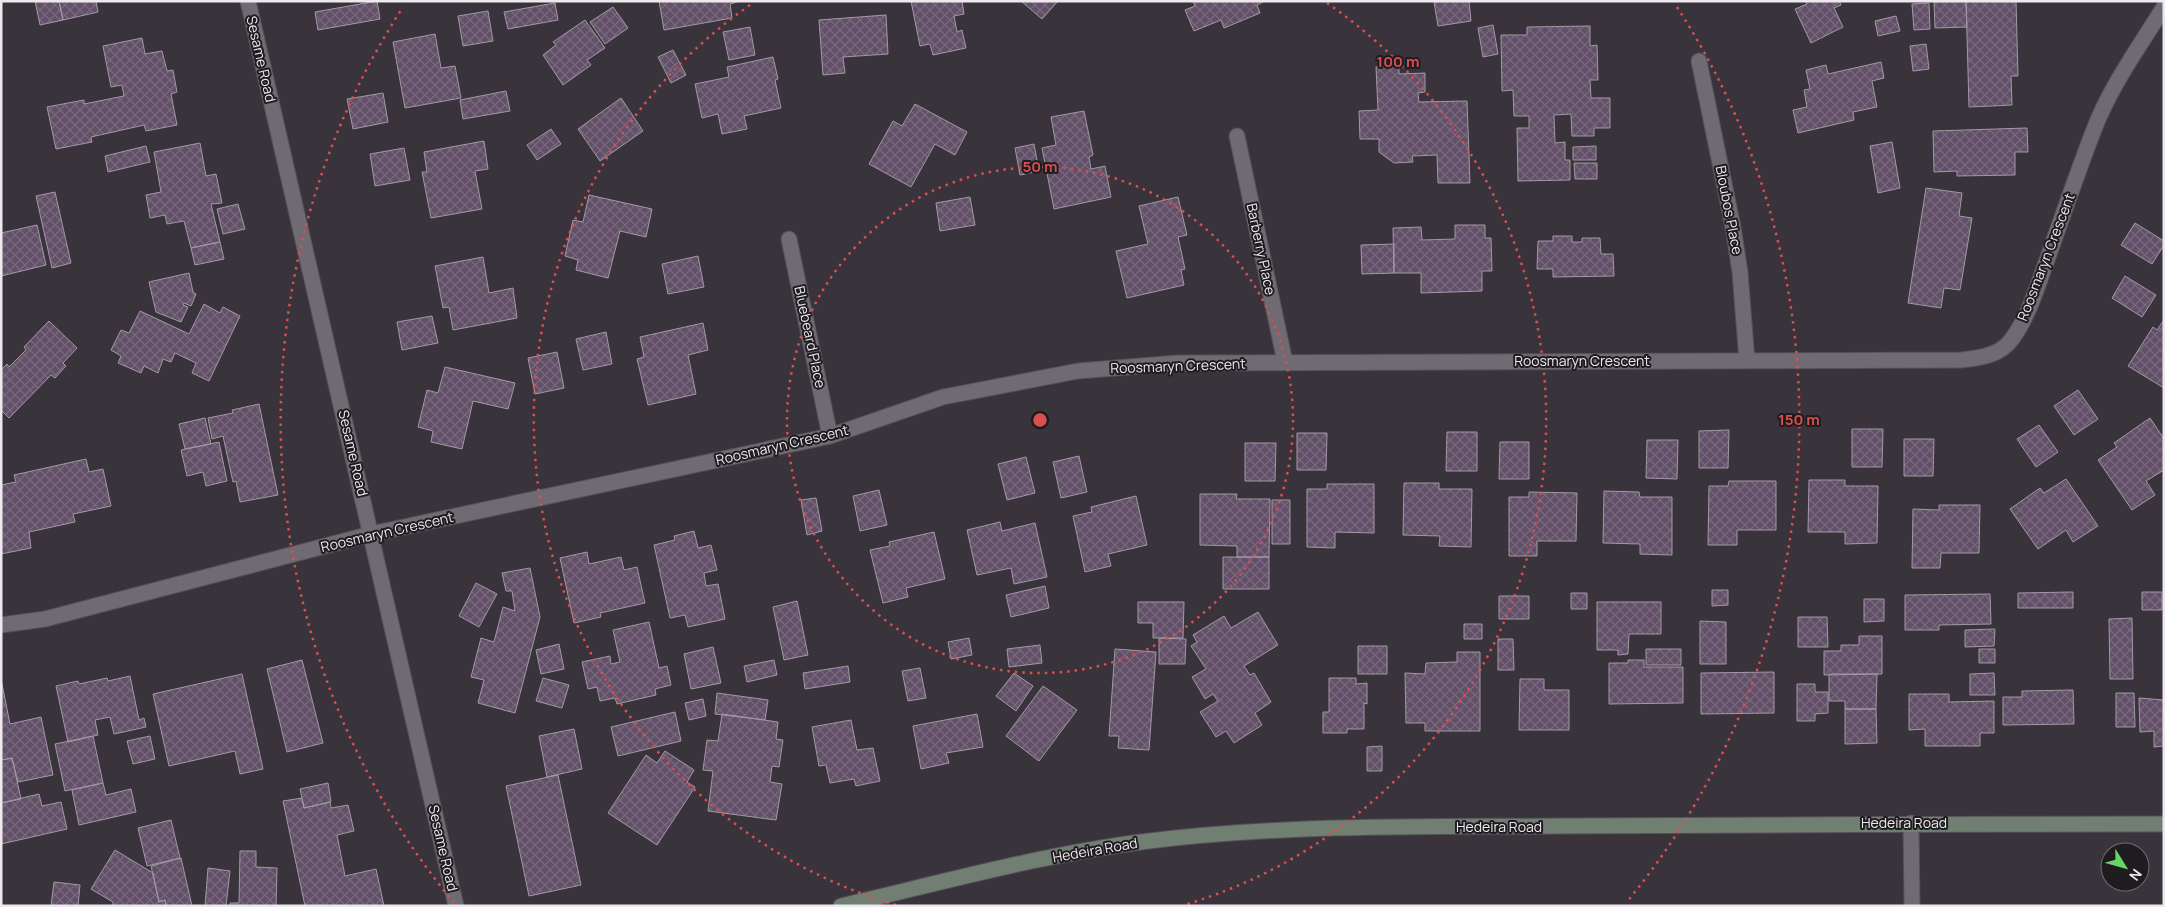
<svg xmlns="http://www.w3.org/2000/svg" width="2165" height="907" viewBox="0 0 2165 907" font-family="Manrope,sans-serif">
<defs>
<pattern id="building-cross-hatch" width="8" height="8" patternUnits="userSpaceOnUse" patternTransform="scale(1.25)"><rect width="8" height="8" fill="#624f68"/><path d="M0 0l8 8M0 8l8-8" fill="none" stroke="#79687e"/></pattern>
</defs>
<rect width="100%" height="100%" fill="#39333b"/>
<path fill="url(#building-cross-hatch)" stroke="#a19aa4" d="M35,1H59L63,20L40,25Z
M59,1H96L98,12L63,20Z
M377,1L380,19L318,30L315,12Z
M659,1H737V2L730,4L732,18L664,30Z
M911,1H962L964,14L954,16L957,32L962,30L966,48L933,55L930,44L920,46Z
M1021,1H1058L1042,19Z
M1193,1H1265L1257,5L1260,13L1224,28L1221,20L1194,31L1185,10L1195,6Z
M1442,1H1469L1471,21L1438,26L1434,2Z
M1805,1H1839L1841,5L1834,8L1843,27L1811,43L1795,9L1807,4Z
M1966,1L1967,27L1935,28L1934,2Z
M1966,1H2016L2018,76H2011L2012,105L1969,107Z
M555,3L558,20L508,29L504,12Z
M1929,3L1930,29L1914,30L1912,4Z
M613,7L628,28L605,44L590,22Z
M488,11L493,41L463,46L458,16Z
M886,15L888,54L843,57L845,73L823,75L819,20Z
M1896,16L1900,31L1878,36L1875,21Z
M585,20L605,48L587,60L591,65L563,85L543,55L556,45L553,42Z
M1493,25L1498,54L1483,57L1478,28Z
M1590,26V46L1597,45L1598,80H1590L1591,98H1610V128H1594V136H1572L1571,114L1554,115L1555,143L1565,142V160H1570V180L1518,181L1517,128H1529V116H1514L1513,90L1502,91L1501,35H1527V27Z
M750,27L755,55L729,60L723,32Z
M435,34L441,68L455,66L461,98L405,108L393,42Z
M142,38L145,54L162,51L167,71L173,70L177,92L171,94L177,125L146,131L144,125L91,137L92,142L56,149L47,107L84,100V104L124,96L122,85L111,87L103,46Z
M1926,44L1929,69L1913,71L1910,46Z
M673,50L686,75L671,83L658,57Z
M773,57L778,79L775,80L781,108L744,116L747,129L722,134L718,114L702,118L695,84L729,77L727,67Z
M1881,62L1884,78L1872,81L1877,107L1853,112L1854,120L1798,133L1793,110L1807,107L1804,90L1810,89L1806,70L1826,65L1828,74Z
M1399,66V74L1425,73V92L1418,93L1419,102L1467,101L1470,183H1438L1437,155L1412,156L1413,162L1394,163L1379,152V139H1360L1359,111L1378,110L1376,67Z
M506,91L510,111L463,119L460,100Z
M383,93L388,122L353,129L347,99Z
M621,98L643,131L600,161L578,129Z
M915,104L967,132L955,155L935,144L911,187L869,164L893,121L902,126Z
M1084,111L1093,155L1089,157L1091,169L1105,166L1111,197L1054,209L1042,148L1056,145L1051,117Z
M2027,128L2028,152H2015V175L1957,176V171L1934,172L1933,131Z
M551,129L561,144L537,160L527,145Z
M484,141L488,169L475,171L482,209L431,218L422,172H427L424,152Z
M1892,142L1900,188L1878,193L1870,146Z
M200,143L206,176L216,174L222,203L211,204L220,242L191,248L184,221L167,224L165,215L150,218L146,195L161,192L154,152Z
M1034,144L1039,171L1020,175L1015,148Z
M146,146L150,162L108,172L105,156Z
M1596,146V160H1573V147Z
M404,148L410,180L375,186L370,154Z
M1574,163H1597V179H1575Z
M1926,188L1962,193L1959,216L1972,218L1960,290L1944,288L1941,308L1908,303Z
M55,192L71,263L52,268L36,196Z
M589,195L652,209L646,237L620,231L608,278L576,270L578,260L565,256L573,220L583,222Z
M970,197L975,225L940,231L936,203Z
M1178,197L1187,235L1178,237L1185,269L1181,270L1184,285L1127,298L1116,251L1148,244L1139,206Z
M238,204L245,229L223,234L217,209Z
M2135,223L2164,241V245L2152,264L2121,245Z
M37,225L46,265L1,276V233Z
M1455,225H1485V238H1491L1492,271H1482V291L1421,293V273H1394L1393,228L1421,227L1422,240L1455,239Z
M1553,236H1572V242H1582V238H1600L1601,254H1613L1614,276L1553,277V269H1537L1538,241H1553Z
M220,242L224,259L195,265L191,248Z
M1394,244V273L1362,274L1361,245Z
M698,256L704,287L668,294L662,264Z
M483,257L489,293L513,288L517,318L453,330L449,307L443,308L435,266Z
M189,273L193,292L196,294L191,306L184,303L183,305L188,307L181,322L156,312L149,282Z
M2125,276L2156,295L2142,317L2112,298Z
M204,304L220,313L223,307L240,316L209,381L192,373L196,363L175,353L171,362L163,359L158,373L144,366L141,373L118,363L121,356L111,350L121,330L129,333L140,311L189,334Z
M432,316L438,343L402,350L397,322Z
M2164,320V388L2128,366L2153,327L2157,330Z
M49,321L77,348L63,363L66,366L55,378L51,375L9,418L1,410V370L7,364L9,367L26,350L24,347Z
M703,323L708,350L688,355L696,394L648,405L637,359L644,357L640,337Z
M606,332L612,364L583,370L576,339Z
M557,352L564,388L535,394L528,358Z
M445,367L515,383L508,409L473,401L462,449L431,442L433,431L418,427L427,390L438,393Z
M2078,390L2098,419L2074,435L2054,406Z
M259,404L278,495L240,502L236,481L233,482L223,436L212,439L208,418L233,413L232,410Z
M205,418L211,444L185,449L179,424Z
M2150,418L2164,439V470L2146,481L2155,495L2132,510L2098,460L2117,447L2114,443Z
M2039,425L2058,452L2036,467L2017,439Z
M1852,429H1883L1882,467H1852Z
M1729,430L1728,468H1699V431Z
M1447,432H1477V471H1446Z
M1297,433H1327L1326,470H1297Z
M1904,439H1934L1933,476H1904Z
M1647,440H1678L1677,479L1646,478Z
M219,442L227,481L206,486L203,472L187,476L181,450Z
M1500,442H1529V479H1499Z
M1245,443H1276L1275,481H1245Z
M1079,456L1087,492L1061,498L1053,462Z
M1026,457L1035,493L1007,500L998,464Z
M86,459L89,472L103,469L111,506L73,514L75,522L29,532L31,548L1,554V485L16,482L14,475Z
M2066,479L2098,526L2073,542L2066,530L2038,549L2010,509L2040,488L2044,493Z
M1809,480H1845V486H1878L1877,543L1845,544V532H1808Z
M1729,481H1776V530H1737V545H1708L1709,486H1728Z
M1404,483H1439V489H1472L1471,547L1439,546L1440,536L1403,535Z
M1327,484H1374V533L1335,532V548L1307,547V489H1327Z
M879,490L887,525L860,531L853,496Z
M1604,491L1639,492L1640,497H1672V555L1640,554V544L1603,543Z
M1529,492L1577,493L1576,541H1537V556H1509V497H1529Z
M1200,494H1237L1236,499H1270L1269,557H1237V546L1200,545Z
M1136,496L1147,545L1108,554L1111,566L1085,572L1073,516L1092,512L1091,507Z
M816,498L822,531L807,535L801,500Z
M1272,500H1290V544H1272Z
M1939,505H1980L1979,553H1941L1940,568H1912L1913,509L1939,510Z
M1000,522L1002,531L1035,523L1047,577L1014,584L1011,568L977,575L967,530Z
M694,531L698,548L711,545L717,570L704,573L706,586L718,584L725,619L688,627L685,615L670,618L654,545L675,540L674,536Z
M934,532L945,579L906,588L908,597L883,603L870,550L890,546L889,542Z
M587,552L589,564L621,557L624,570L637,567L645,603L600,613L601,617L574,623L560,558Z
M1223,557H1269V589H1223Z
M530,568L540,617L515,713L478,703L484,680L471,677L481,638L494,642L503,607L515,611L512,591H506L502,573Z
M476,583L497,594L479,627L459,616Z
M1045,586L1049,608L1011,617L1006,595Z
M1712,590H1728V605L1712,606Z
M2073,592V608H2018V593Z
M2142,592H2162V610H2142Z
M1571,593H1587V609H1571Z
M1990,594L1991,624L1939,625V630H1905V595Z
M1499,596H1529V619H1499Z
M1864,599H1884V621L1864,622Z
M797,601L808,655L784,660L773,607Z
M1138,602H1184L1183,638H1153V623H1138Z
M1597,602H1661V634H1629L1628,654L1618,655V650H1597Z
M1258,612L1278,645L1244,666L1250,675L1254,673L1271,702L1255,713L1262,725L1234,743L1226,731L1216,737L1200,712L1218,701L1213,694L1205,699L1192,677L1206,669L1191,646L1197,642L1193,635L1224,616L1231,628Z
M1798,617H1827L1828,647H1798Z
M2132,618L2133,679H2110L2109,619Z
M1700,621L1726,622V664H1700Z
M649,622L659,668L667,666L671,685L655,689L656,695L617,704L615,698L600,701L597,687L588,689L582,662L610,656L611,664L620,662L613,630Z
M1464,624H1482V639H1464Z
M1995,629L1994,646L1965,647V630Z
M1859,636H1882V674L1824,675V651H1841V645H1859Z
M969,638L972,655L951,659L948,642Z
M1159,638L1186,639L1185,664H1159Z
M1498,639H1513L1514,670H1498Z
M559,644L564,669L541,674L536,650Z
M1040,645L1042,663L1009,667L1007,649Z
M1358,646H1387V674H1358Z
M713,647L721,683L691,689L684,654Z
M1115,649L1156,652L1149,750L1118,748L1119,736H1109Z
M1646,649H1681V665H1646Z
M1979,649H1995V663H1979Z
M1457,652H1480V731H1425V723H1406L1405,673L1425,674L1426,663L1457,662Z
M302,660L323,743L287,752L267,669Z
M774,660L777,675L747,682L744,666Z
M1628,660H1644V667H1683V703L1609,704V663H1628Z
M848,666L850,682L805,689L803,673Z
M920,668L926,698L908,701L902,671Z
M1774,672V713L1701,714V673Z
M1014,673L1033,686L1016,711L996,696Z
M1994,673L1995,695H1970V674Z
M242,674L263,769L240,774L235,751L169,766L153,694Z
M1829,674H1877L1876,709H1845V701H1829Z
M130,676L139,720L144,718L146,727L114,734L110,717L95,720L98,735L68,742L56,686L78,681L79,684L107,678L108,681Z
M543,678L569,685L562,708L536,701Z
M1329,678H1356V684L1367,683V704L1364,703V729H1347V733H1323V712H1329Z
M1520,679H1544V690H1569V730H1519Z
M2,684L10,724L41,717L53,775L18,782L12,758L1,760Z
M1797,684H1815V692H1828V713L1815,714V721H1797Z
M1043,686L1077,710L1039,761L1006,736Z
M2073,690L2074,724L2003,725V697H2022V691Z
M717,693L768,700L765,720L715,714Z
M2116,693H2134L2135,727H2116Z
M1909,694H1949V702L1994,701V733H1980V746H1925V729L1909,730Z
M2139,698L2164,700V746L2154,747V731L2140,732Z
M703,699L706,716L689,720L685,703Z
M1845,709H1876L1877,743L1845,744Z
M675,712L681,741L618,756L611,727Z
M722,714L778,722L776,739L783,740L779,767L772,766L770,782L782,784L776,820L708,811L713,771L703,770L707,740L718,741Z
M977,714L983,747L946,753L949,763L921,769L913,726Z
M851,720L857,750L873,748L880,781L856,786L854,779L830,783L826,765L819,766L812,727Z
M574,729L582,769L547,777L539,736Z
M93,736L103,783L65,791L55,744Z
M150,736L155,759L133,764L127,741Z
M1382,746V771H1367V747Z
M665,751L694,770L687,782L695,787L657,845L608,813L646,755L657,763Z
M12,758L21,799L1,803V760Z
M558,775L581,885L529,896L506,786Z
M103,783L106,795L131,789L136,812L79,825L72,790Z
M328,783L331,802L304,808L300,789Z
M39,794L42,806L61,802L67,829L1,844V803Z
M302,798L304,808L330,802L331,808L348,805L354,831L337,835L345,876L376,869L384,906H305L283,801Z
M171,820L180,858L147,866L138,828Z
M115,850L153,873L159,902L165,900L166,906H113V902L91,889Z
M240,851H256V867L277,868L276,906H230V903H239Z
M181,858L192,906H166L165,900L159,902L151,866Z
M208,868L230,871L226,906H205Z
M54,882L80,885L78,906H51Z"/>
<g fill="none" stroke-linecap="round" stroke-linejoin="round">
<g stroke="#555157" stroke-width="17">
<path id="street" d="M248,1L456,906
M1699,61L1733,227L1740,272L1747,361
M1237,136L1285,362
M789,239L830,436
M1,625L45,619L371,534L830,436L943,397L1078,371L1178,363L1961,360C1979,358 2000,356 2012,339C2029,316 2037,287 2047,260C2062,217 2077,174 2093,132C2110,87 2139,47 2164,7
M1911,823L1912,906"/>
</g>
<g stroke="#555157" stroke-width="17">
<path id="secondary" d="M841,906C940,883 1040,855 1141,842C1281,824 1422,827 1562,826C1763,825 1963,824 2164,824"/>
</g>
<use href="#street" stroke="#706a73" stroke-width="15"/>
<use href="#secondary" stroke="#717e72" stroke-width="15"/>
</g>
<g fill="none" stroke="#db4f50" stroke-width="2.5" stroke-dasharray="2.5 5">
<circle cx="1040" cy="420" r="253"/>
<path d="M896 905A506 506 0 0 1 753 3M1327 3A506 506 0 0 1 1184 905"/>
<path d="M454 903A759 759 0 0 1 403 7M1677 7A759 759 0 0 1 1626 903"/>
</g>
<g text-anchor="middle" stroke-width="4" stroke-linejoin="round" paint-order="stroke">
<g font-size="14" fill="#ede9ee" stroke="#1f1c20">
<text transform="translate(261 59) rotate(77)" y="5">Sesame Road</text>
<text transform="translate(1729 210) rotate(79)" y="5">Bloubos Place</text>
<text transform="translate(1261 249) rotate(78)" y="5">Barberry Place</text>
<text transform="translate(2046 257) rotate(-69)" y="5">Roosmaryn Crescent</text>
<text transform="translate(810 337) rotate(78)" y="5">Bluebeard Place</text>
<text x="1582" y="366">Roosmaryn Crescent</text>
<text transform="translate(1178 366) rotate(-2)" y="5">Roosmaryn Crescent</text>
<text transform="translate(782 445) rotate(-13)" y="5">Roosmaryn Crescent</text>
<text transform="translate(353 453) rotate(77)" y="5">Sesame Road</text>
<text transform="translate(387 532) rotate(-13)" y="5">Roosmaryn Crescent</text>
<text x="1904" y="828">Hedeira Road</text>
<text x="1499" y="832">Hedeira Road</text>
<text transform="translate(443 848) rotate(77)" y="5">Sesame Road</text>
<text transform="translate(1095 850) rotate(-10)" y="5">Hedeira Road</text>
</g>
</g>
<circle cx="1040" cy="420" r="8" fill="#db4f50" stroke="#1f1c20" stroke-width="2.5"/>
<g font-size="15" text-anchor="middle" font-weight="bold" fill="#db4f50" stroke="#1f1c20" stroke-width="4" stroke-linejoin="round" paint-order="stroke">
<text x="1398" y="67">100 m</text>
<text x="1040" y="172">50 m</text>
<text x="1799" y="425">150 m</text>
</g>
<rect width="2165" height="907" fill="none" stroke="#ede9ee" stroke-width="5"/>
<g transform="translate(2125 867) rotate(127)"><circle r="24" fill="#1f1c20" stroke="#716e72"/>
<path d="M0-4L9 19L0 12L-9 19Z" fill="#66d466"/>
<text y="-8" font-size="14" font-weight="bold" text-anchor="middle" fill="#ede9ee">N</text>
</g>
</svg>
